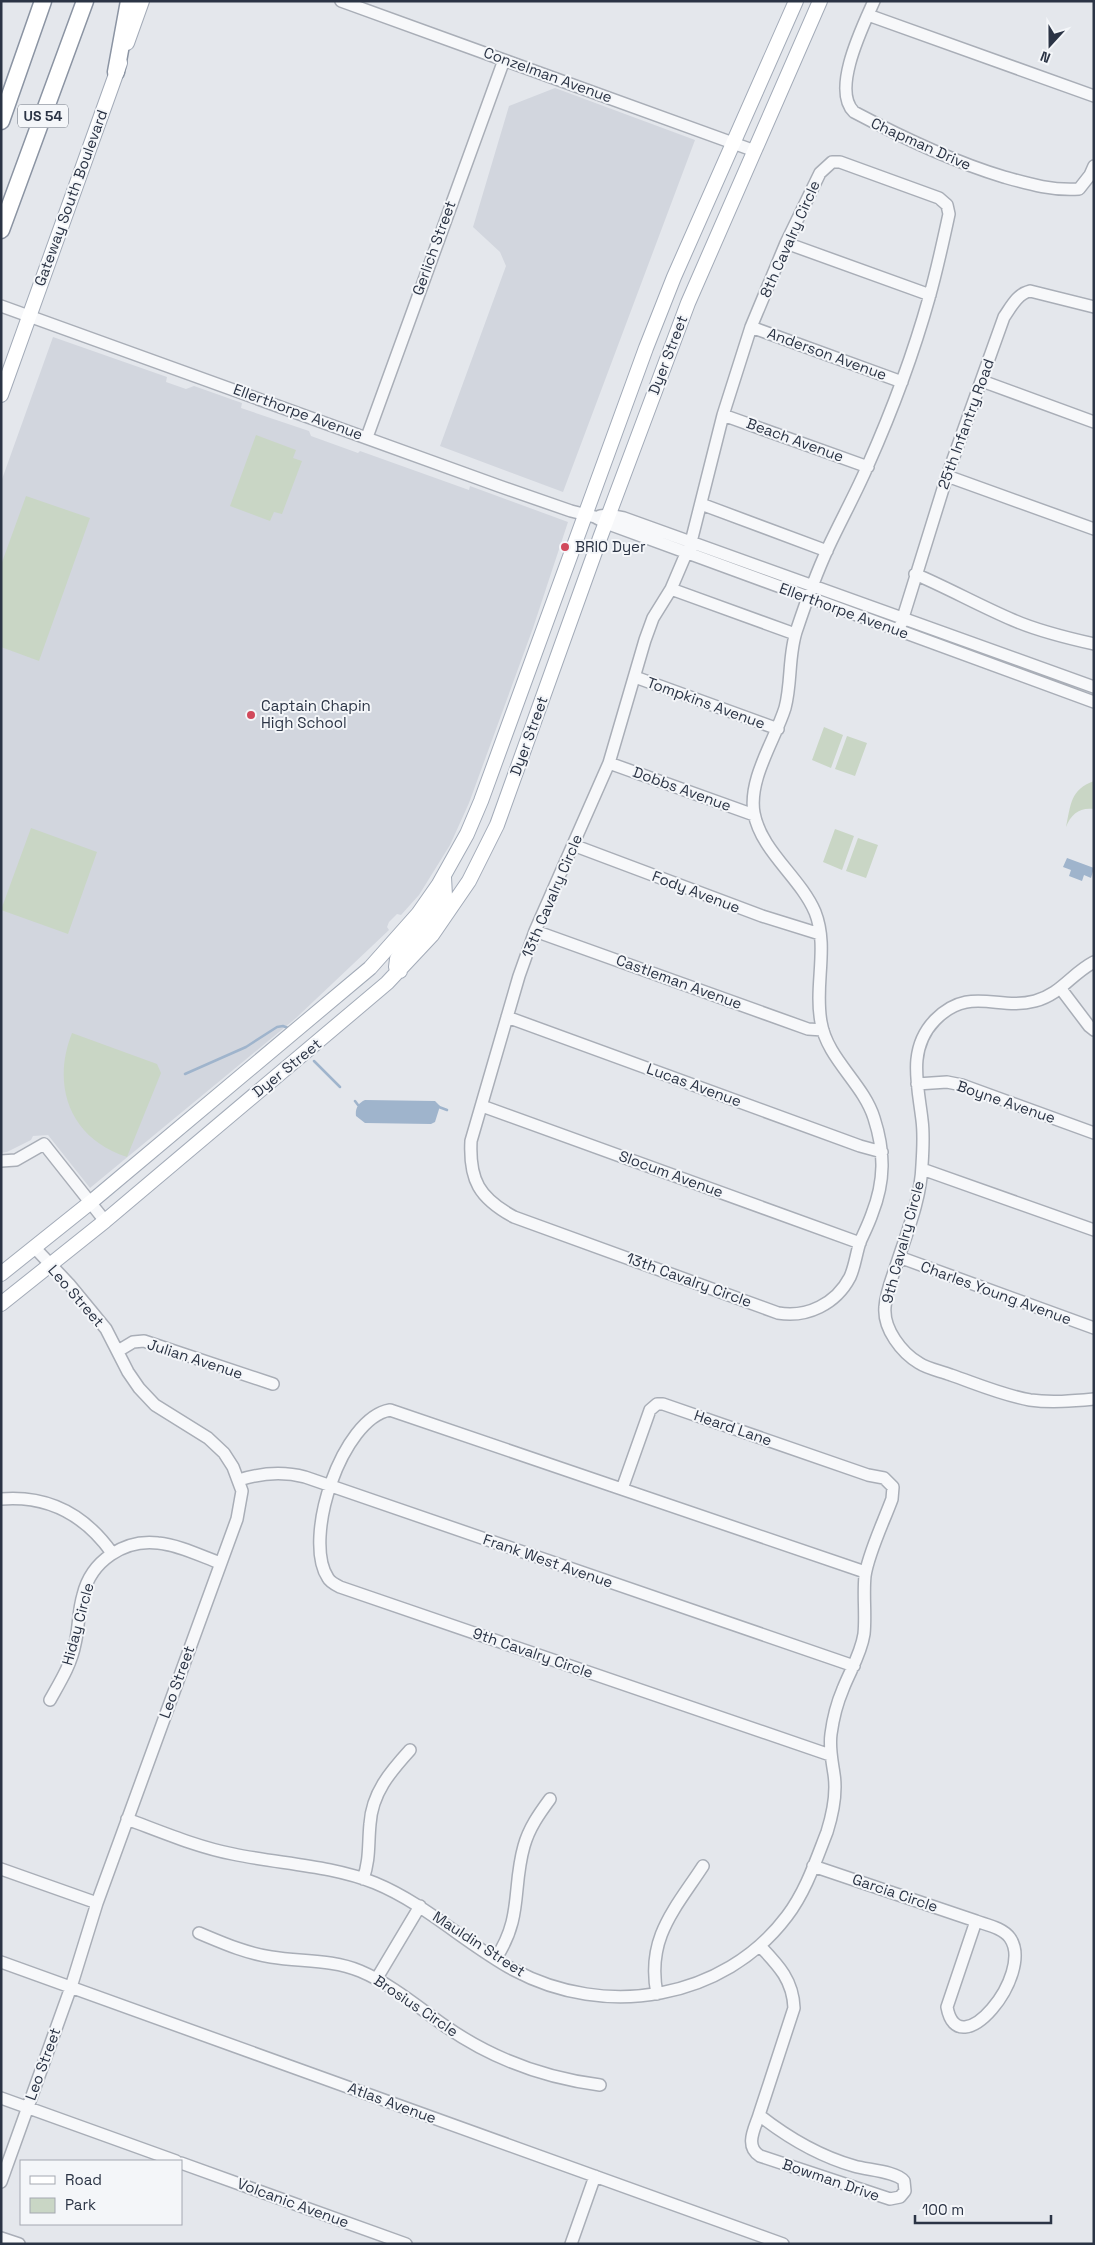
<svg xmlns="http://www.w3.org/2000/svg" width="1095" height="2245" viewBox="0 0 1095 2245" font-family="'Space Grotesk',sans-serif">
<rect width="100%" height="100%" fill="#e4e7ec"/>
<path fill="#d2d6de" d="M555,88L695,140L563,492L440,446L506,266L500,252L473,227L509,106Z
M53,337L167,377L166,382L186,389L194,386L242,403L241,408L309,431L311,436L358,453L360,451L469,490L470,486L568,522L533,628L469,803L450,845L419,895L401,915L397,914L389,922L387,927L389,930L296,1018L90,1188L48,1135L33,1136L31,1140L7,1152L1,1153V482Z"/>
<path fill="#c9d6c5" d="M256,435L296,450L293,458L302,461L282,514L274,512L270,521L230,506Z
M26,496L90,518L39,661L1,647V565Z
M824,727L843,735L831,768L812,760Z
M847,736L867,743L855,776L835,769Z
M1094,781V809C1080,807 1071,814 1066,827C1071,804 1070,790 1094,781Z
M31,828L97,852L68,934L1,910Z
M835,829L854,836L842,870L823,862Z
M858,838L878,845L866,878L846,871Z
M72,1033L157,1064L161,1073L127,1157C70,1139 51,1086 72,1033Z"/>
<path fill="#9fb4cc" d="M1067,858L1094,868L1091,878L1084,875L1082,881L1069,876L1071,870L1063,867Z
M365,1100L435,1101L440,1106L435,1122L431,1124L365,1123L356,1116C355,1109 358,1103 365,1100Z"/>
<g fill="none" stroke-linecap="round" stroke-linejoin="round">
<path stroke="#9fb4cc" stroke-width="2.5" d="M314,1061L340,1087
M185,1074L246,1047L277,1027L283,1026L288,1028
M355,1101L358,1105
M439,1107L447,1110"/>
<g stroke="#a9aeb7" stroke-width="14">
<path id="minor" d="M341,1L755,151
M874,1C863,26 831,90 854,112C903,138 951,161 1004,177C1029,184 1053,191 1079,189L1090,175L1094,166
M868,15L1094,96
M832,162H840L939,198L947,205L949,214C943,242 937,270 929,298C913,355 892,411 868,465C856,493 841,520 828,548C816,574 806,602 797,629C788,654 792,682 785,708C775,740 748,779 754,813C761,851 800,877 815,912C829,947 814,985 821,1022C827,1059 863,1083 874,1118C885,1152 885,1181 872,1214C869,1223 864,1233 860,1242C856,1254 855,1266 850,1277C836,1304 807,1318 778,1313L514,1217C479,1198 469,1180 471,1141L519,976L535,931L609,763L645,640L653,618L671,589L691,542L723,415L751,327L786,243L820,173Z
M786,243L930,295
M1,306L499,486L571,511L595,517L606,523L1094,702
M751,327L902,382
M982,381L1094,422
M723,415L868,467
M367,437L504,60
M947,476L1094,529
M701,504L827,551
M600,516L608,515L624,518L1094,687
M915,574C948,588 980,606 1013,620C1038,631 1067,638 1094,644
M671,589L795,634
M901,624L947,476L1004,317C1011,307 1017,294 1030,291L1094,307
M635,677L778,729
M609,763L754,815
M573,845L762,916L820,934
M535,931L808,1029L823,1030
M1094,962C1071,974 1061,994 1035,1001C998,1011 969,985 935,1020C907,1049 918,1085 922,1120C924,1135 923,1150 922,1165C921,1197 908,1230 898,1260C893,1276 886,1291 885,1307C883,1329 902,1353 919,1363C928,1369 941,1371 951,1375C977,1384 1002,1395 1030,1400C1051,1403 1073,1401 1094,1399
M1061,989L1089,1026L1094,1030
M507,1017L860,1146L882,1152
M917,1084L947,1082L962,1085L1094,1133
M482,1106L860,1243
M1,1161L16,1160L44,1144L105,1221
M922,1169L1094,1230
M899,1257L1094,1328
M118,1351L133,1342L144,1341L273,1384
M239,1480C261,1473 282,1471 305,1477L854,1666
M1,1499C49,1495 85,1515 112,1553
M50,1700C60,1682 71,1665 75,1644C79,1628 78,1611 83,1595C91,1561 124,1539 158,1543C179,1545 201,1556 220,1563
M830,1755L340,1587C336,1585 330,1582 328,1578C302,1539 342,1418 390,1410L865,1572
M127,1819C162,1832 197,1847 233,1854C280,1864 330,1865 375,1883C426,1904 466,1944 514,1970C605,2019 724,2000 787,1916C806,1891 816,1860 827,1832C833,1813 837,1793 834,1774C832,1760 829,1748 831,1734C833,1719 837,1703 843,1689C850,1671 861,1654 864,1634C866,1615 863,1595 865,1576C868,1554 884,1521 892,1499L893,1487L884,1478L868,1475L663,1404H657L650,1410L622,1489
M813,1866L976,1921
M1,1869L97,1903
M363,1879C370,1860 368,1844 370,1824C372,1793 390,1772 410,1750
M976,1921C987,1925 1003,1928 1010,1938C1035,1974 958,2068 947,2007Z
M199,1933C223,1943 245,1953 271,1957C301,1962 331,1959 360,1971C391,1984 418,2007 445,2026C491,2058 545,2078 600,2085
M496,1958C523,1917 512,1888 524,1846C529,1828 539,1814 550,1799
M1,1962L783,2244
M377,1978L420,1906
M657,1994C646,1938 675,1909 703,1866
M1,2098L176,2161
M759,2115C787,2137 819,2156 854,2166C867,2170 896,2171 904,2181L905,2191L900,2197L890,2199L760,2156C744,2146 755,2128 759,2115Z
M759,2115L794,2008C793,1980 778,1965 760,1946
M181,2163L406,2244
M1,2182L71,1987L97,1903L237,1519L242,1491L233,1467L224,1453L208,1438L155,1405L139,1388L128,1372L106,1329L69,1284L34,1247
M1,2238L19,2244
M571,2244L595,2176"/>
</g>
<g stroke="#a3abb8" stroke-width="16">
<path id="major" d="M127,43L142,1
M1,395L120,63
M400,971L396,967L397,959L445,896L444,877
M1,1274L91,1202L370,968L418,914L439,884L467,834L481,801L646,348L674,277L796,1
M1,1304L105,1221L387,983L432,935L469,881L497,825L600,538L688,303L820,1"/>
</g>
<g stroke="#8b94a3" stroke-width="19">
<path id="highway" d="M116,72L129,1
M1,121L43,1
M1,230L85,1"/>
</g>
<use href="#minor" stroke="#f7f8fa" stroke-width="11"/>
<use href="#major" stroke="#fff" stroke-width="14"/>
<use href="#highway" stroke="#fff" stroke-width="16"/>
</g>
<g fill="#d1495b" stroke="#f4f6f9" stroke-width="2">
<circle cx="565" cy="547" r="5"/>
<circle cx="251" cy="715" r="5"/>
</g>
<g text-anchor="middle" stroke-width="4" stroke-linejoin="round" paint-order="stroke">
<rect fill="#f4f6f9" stroke="#676e7b" stroke-width="1" x="18" y="104.5" width="50" height="23" rx="4"/>
<g font-size="14" font-weight="bold" fill="#2b3445">
<text x="43" y="121">US 54</text>
</g>
<g font-size="15" fill="#2b3445" stroke="#f4f6f9">
<text transform="translate(548 75) rotate(20)" y="5">Conzelman Avenue</text>
<text transform="translate(921 144) rotate(24)" y="5">Chapman Drive</text>
<text transform="translate(71 198) rotate(-70)" y="5">Gateway South Boulevard</text>
<text transform="translate(790 239) rotate(-66)" y="5">8th Cavalry Circle</text>
<text transform="translate(434 248) rotate(-70)" y="5">Gerlich Street</text>
<text transform="translate(827 354) rotate(20)" y="5">Anderson Avenue</text>
<text transform="translate(668 355) rotate(-69)" y="5">Dyer Street</text>
<text transform="translate(298 412) rotate(20)" y="5">Ellerthorpe Avenue</text>
<text transform="translate(966 424) rotate(-70)" y="5">25th Infantry Road</text>
<text transform="translate(795 440) rotate(20)" y="5">Beach Avenue</text>
<text transform="translate(844 611) rotate(20)" y="5">Ellerthorpe Avenue</text>
<text transform="translate(706 703) rotate(20)" y="5">Tompkins Avenue</text>
<text transform="translate(529 736) rotate(-70)" y="5">Dyer Street</text>
<text transform="translate(682 789) rotate(20)" y="5">Dobbs Avenue</text>
<text transform="translate(696 892) rotate(21)" y="5">Fody Avenue</text>
<text transform="translate(552 896) rotate(-67)" y="5">13th Cavalry Circle</text>
<text transform="translate(679 982) rotate(20)" y="5">Castleman Avenue</text>
<text transform="translate(287 1068) rotate(-39)" y="5">Dyer Street</text>
<text transform="translate(694 1085) rotate(20)" y="5">Lucas Avenue</text>
<text transform="translate(1006 1102) rotate(19)" y="5">Boyne Avenue</text>
<text transform="translate(671 1174) rotate(20)" y="5">Slocum Avenue</text>
<text transform="translate(903 1242) rotate(-75)" y="5">9th Cavalry Circle</text>
<text transform="translate(689 1280) rotate(20)" y="5">13th Cavalry Circle</text>
<text transform="translate(996 1293) rotate(20)" y="5">Charles Young Avenue</text>
<text transform="translate(76 1296) rotate(49)" y="5">Leo Street</text>
<text transform="translate(195 1359) rotate(18)" y="5">Julian Avenue</text>
<text transform="translate(733 1428) rotate(19)" y="5">Heard Lane</text>
<text transform="translate(548 1561) rotate(19)" y="5">Frank West Avenue</text>
<text transform="translate(78 1624) rotate(-75)" y="5">Hiday Circle</text>
<text transform="translate(533 1653) rotate(19)" y="5">9th Cavalry Circle</text>
<text transform="translate(177 1682) rotate(-70)" y="5">Leo Street</text>
<text transform="translate(895 1893) rotate(19)" y="5">Garcia Circle</text>
<text transform="translate(479 1944) rotate(33)" y="5">Mauldin Street</text>
<text transform="translate(416 2006) rotate(34)" y="5">Brosius Circle</text>
<text transform="translate(43 2064) rotate(-70)" y="5">Leo Street</text>
<text transform="translate(392 2103) rotate(20)" y="5">Atlas Avenue</text>
<text transform="translate(831 2180) rotate(19)" y="5">Bowman Drive</text>
<text transform="translate(293 2203) rotate(20)" y="5">Volcanic Avenue</text>
</g>
<g font-size="15" fill="#2b3445" stroke="#f4f6f9" text-anchor="start">
<text x="575" y="552">BRIO Dyer</text>
<text x="261" y="711">Captain Chapin<tspan x="261" dy="17">High School</tspan></text>
</g>
</g>
<rect width="1095" height="2245" fill="none" stroke="#2b3445" stroke-width="5"/>
<rect x="20" y="2160" width="162" height="65" fill="#f4f6f9" stroke="#a4a8b1"/>
<rect x="30" y="2176" width="25" height="8" fill="#ffffff" stroke="#a4a8b1"/>
<text x="65" y="2185" font-size="15" fill="#2b3445">Road</text>
<rect x="30" y="2198" width="25" height="15" fill="#c9d6c5" stroke="#a4a8b1"/>
<text x="65" y="2210" font-size="15" fill="#2b3445">Park</text>
<g transform="translate(1050 45) rotate(201)" stroke="#f4f6f9" stroke-width="4" paint-order="stroke">
<path d="M0-4L9 19L0 12L-9 19Z" fill="#2b3445"/>
<text y="-8" font-size="14" font-weight="bold" text-anchor="middle" fill="#2b3445">N</text>
</g>
<path d="M915 2215v8h136v-8" fill="none" stroke="#2b3445" stroke-width="2.5"/>
<text x="922" y="2215" font-size="15" fill="#2b3445" stroke="#f4f6f9" stroke-width="4" paint-order="stroke">100 m</text>
</svg>
